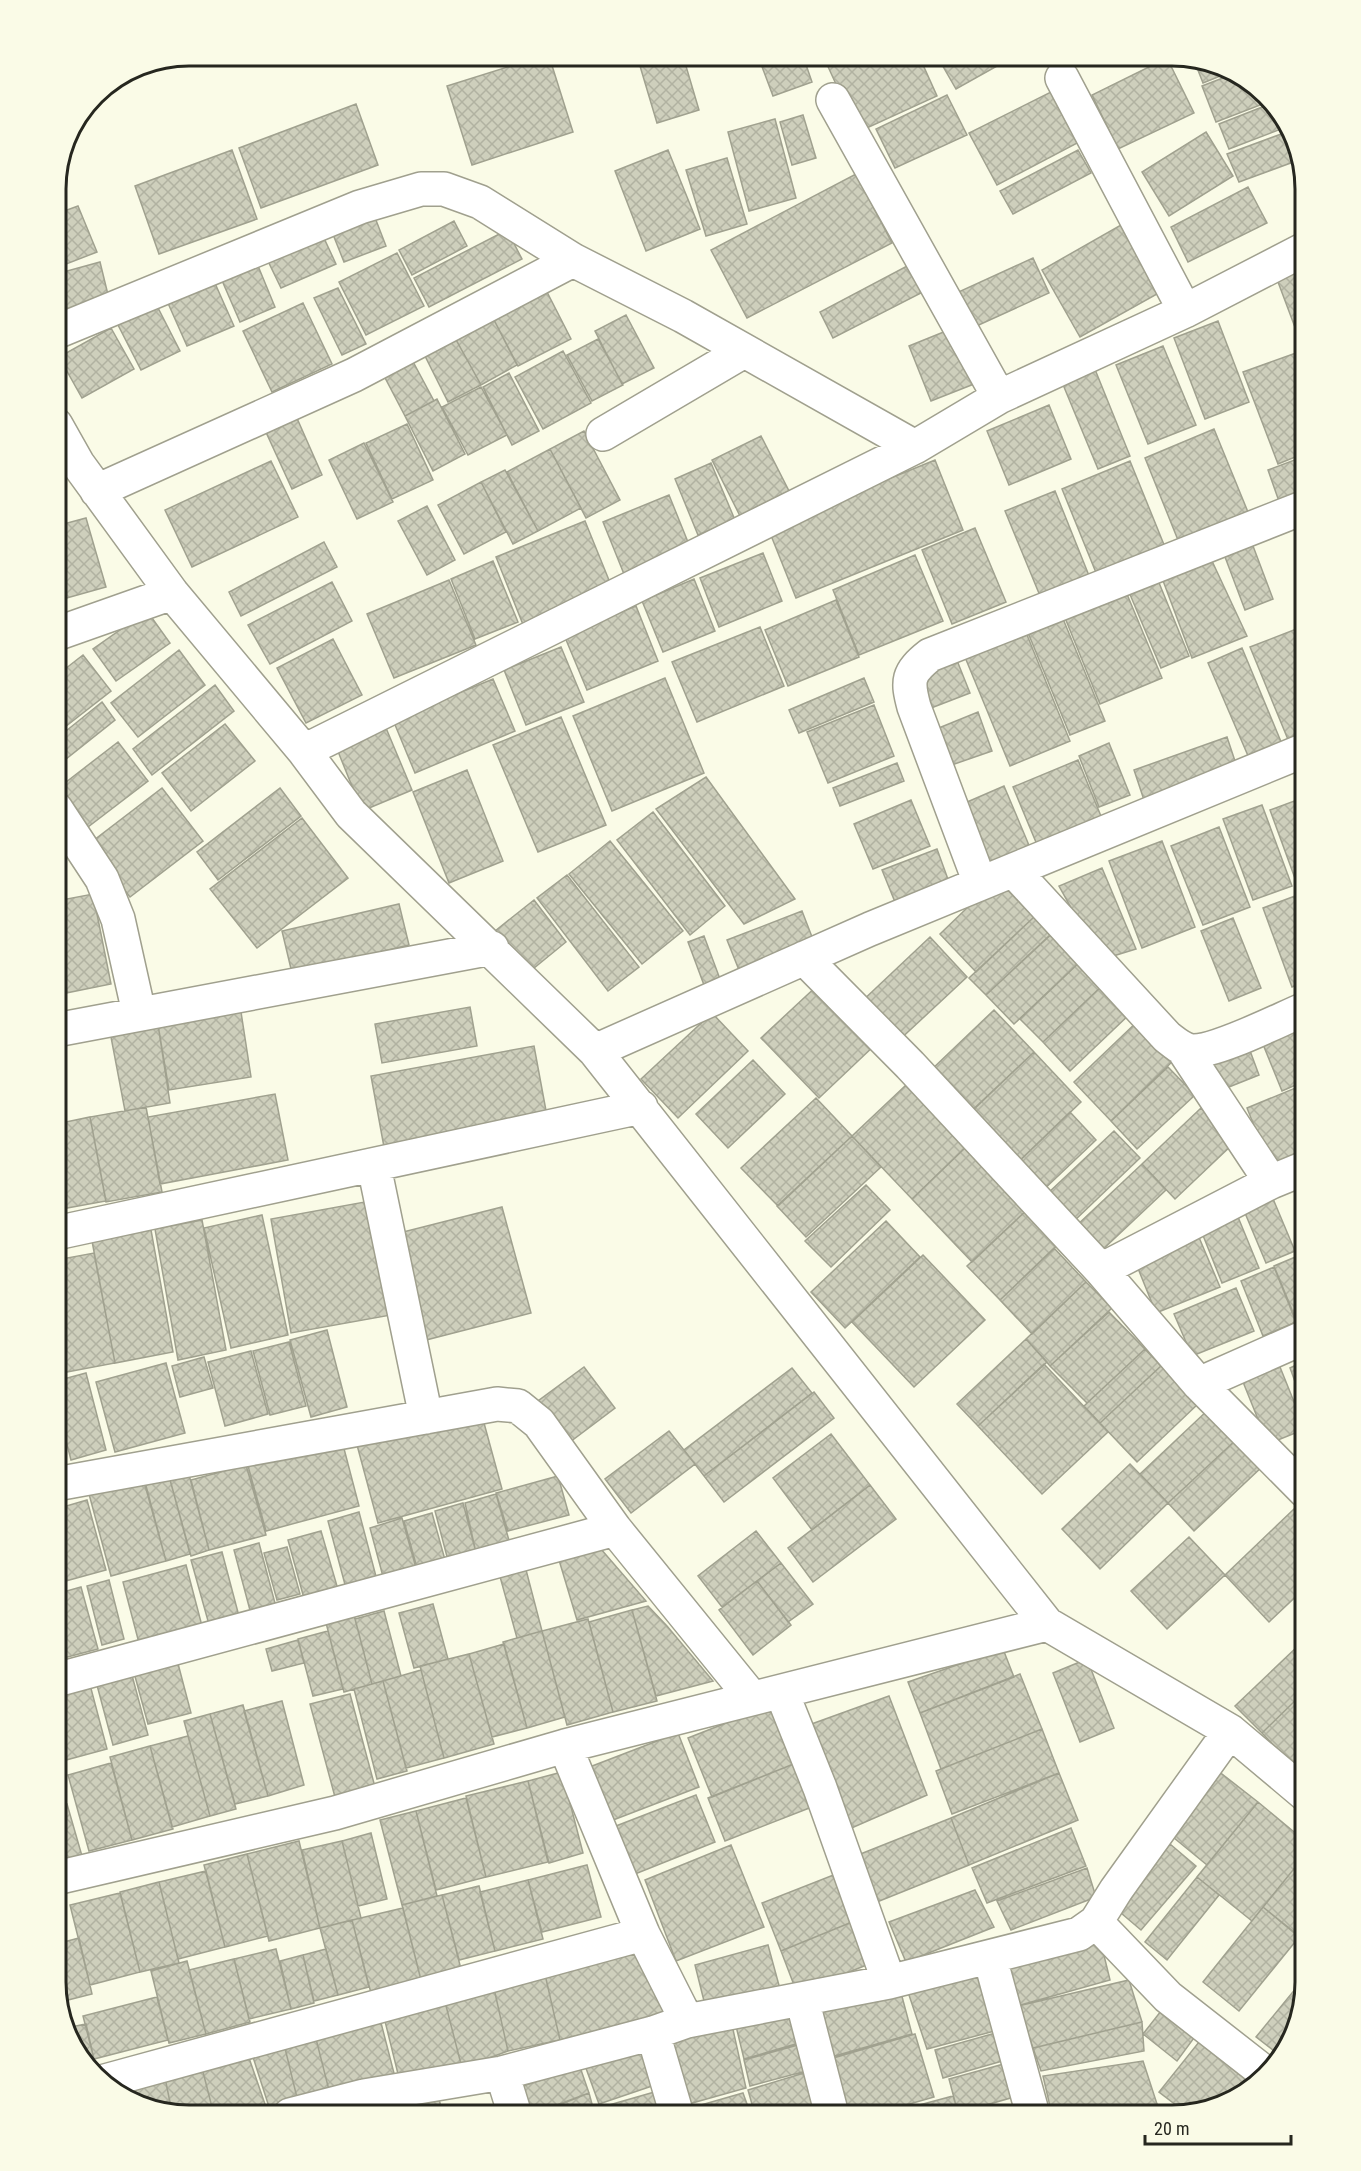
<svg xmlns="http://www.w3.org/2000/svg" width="1361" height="2171" viewBox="0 0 1361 2171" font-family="'Roboto Condensed',sans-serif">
<defs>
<pattern id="building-cross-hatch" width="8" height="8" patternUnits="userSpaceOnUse" patternTransform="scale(1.5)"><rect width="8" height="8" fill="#cecfbc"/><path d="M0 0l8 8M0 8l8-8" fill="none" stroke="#b1b2a1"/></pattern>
</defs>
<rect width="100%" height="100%" fill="#fafbe7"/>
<path fill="url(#building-cross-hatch)" stroke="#a0a18f" stroke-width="1.5" d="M543,56H549L573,132L472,165L447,86Z
M637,56H683L699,110L657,123Z
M758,56H803L812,82L773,96Z
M829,56H919L937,96L858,132L824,58Z
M937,56H1015L956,89Z
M1167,58L1194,113L1118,149L1092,95Z
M1194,60L1230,72L1203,83Z
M1233,74L1246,78L1268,102L1216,122L1202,86Z
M1057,89L1083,140L997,185L969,133Z
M947,95L967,135L895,168L876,129Z
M356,104L378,165L261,208L239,148Z
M1270,104L1289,126L1229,149L1219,124Z
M803,115L816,158L792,165L780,122Z
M775,119L796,198L749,211L728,132Z
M1292,130L1299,160L1239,182L1227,154Z
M1206,132L1233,176L1169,216L1142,172Z
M232,150L257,219L159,254L135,186Z
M668,150L700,229L646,251L615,171Z
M1078,150L1091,173L1013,214L1000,191Z
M727,158L747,224L706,236L686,170Z
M856,174L892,243L747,318L711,250Z
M1248,187L1267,223L1188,262L1171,227Z
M78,206L97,252L56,268V214Z
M374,215L386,246L344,262L332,232Z
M454,221L467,246L412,275L399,250Z
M1128,221L1166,289L1080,337L1042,270Z
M507,230L522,259L429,307L414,278Z
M323,236L336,264L281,288L268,261Z
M397,253L424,306L366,335L339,282Z
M1033,258L1049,293L970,329L954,294Z
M256,261L275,307L240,322L220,276Z
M100,262L111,307L56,321V274Z
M1305,263V354L1275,274Z
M909,265L923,292L833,338L820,312Z
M214,281L234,326L187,346L167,301Z
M338,288L366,344L342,355L314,298Z
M546,290L571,339L518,366L493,318Z
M154,300L180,351L141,370L115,319Z
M303,303L332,364L272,392L243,331Z
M626,315L654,368L622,384L595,331Z
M493,318L517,365L481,385L454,336Z
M1218,321L1249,402L1205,419L1174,338Z
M111,328L134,369L82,398L59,357Z
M951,329L974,384L931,401L909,346Z
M454,336L481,385L448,402L424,354Z
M598,339L623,385L592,401L567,355Z
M1163,346L1196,425L1148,444L1116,365Z
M563,351L591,403L543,429L515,377Z
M1296,353L1305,378V453L1278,464L1243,372Z
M410,356L434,401L405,416L382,372Z
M1092,362L1130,456L1098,469L1059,375Z
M509,373L539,431L512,445L483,387Z
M481,387L507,435L468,455L442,407Z
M437,399L465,454L433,471L405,416Z
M1049,405L1071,459L1009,485L987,431Z
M296,416L322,475L292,489L265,430Z
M407,424L433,480L392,499L366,443Z
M1214,429L1250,517L1180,545L1145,458Z
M584,431L620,500L586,518L550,449Z
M761,436L789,491L740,516L712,460Z
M364,443L393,502L357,519L329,460Z
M550,449L581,508L538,531L507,472Z
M1305,456V498L1281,507L1268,470Z
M935,460L963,530L796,598L768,528Z
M271,461L298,517L192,567L165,510Z
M1130,461L1167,552L1099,580L1062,489Z
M711,463L735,520L698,535L675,479Z
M505,470L538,531L513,544L481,482Z
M481,482L506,532L464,554L438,505Z
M1055,491L1092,583L1043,603L1005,511Z
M669,495L692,552L626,579L603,522Z
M427,506L455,560L427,575L398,521Z
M86,518L106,587L56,601V526Z
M585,521L613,590L524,627L496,557Z
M975,528L1006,602L952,624L922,550Z
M1305,537V565L1297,540Z
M1250,538L1273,599L1245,610L1222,549Z
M324,542L337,567L241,616L229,592Z
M763,553L782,601L719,627L700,578Z
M915,555L943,621L859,655L833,590Z
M493,561L518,622L475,639L451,579Z
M1212,561L1247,636L1192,658L1162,578Z
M1155,573L1189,656L1161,668L1126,585Z
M694,579L715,631L663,652L642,601Z
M449,580L476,645L394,678L367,614Z
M332,582L352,621L270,664L248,625Z
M1124,587L1162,678L1100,704L1063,613Z
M836,600L859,657L788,686L765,630Z
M636,606L658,661L587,690L564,635Z
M1059,609L1105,721L1070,735L1024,623Z
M147,611L170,643L116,681L93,649Z
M1023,625L1070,741L1010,766L962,650Z
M760,627L784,686L697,722L672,662Z
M1299,628L1305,644V735L1289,742L1250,647Z
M333,639L362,695L306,723L277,668Z
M561,647L584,702L526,725L504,670Z
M1242,648L1282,744L1249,758L1208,663Z
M179,650L205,685L138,737L111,703Z
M83,655L111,691L56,734V676Z
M956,658L970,693L926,710L916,676Z
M665,678L704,773L612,811L573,716Z
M864,678L874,702L799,733L789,710Z
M493,679L515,731L415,773L393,720Z
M215,685L234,711L152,775L133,749Z
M102,702L115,720L56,767V739Z
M874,705L894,756L828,783L807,732Z
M978,712L992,751L943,768L929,732Z
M561,717L606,825L538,852L493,745Z
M225,724L255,761L191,811L162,773Z
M386,728L412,790L362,811L337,749Z
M1227,737L1237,767L1144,800L1134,770Z
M118,742L148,781L88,827L57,789Z
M1109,743L1130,795L1099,807L1079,756Z
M1078,760L1103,821L1038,847L1013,787Z
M897,763L904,781L840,806L833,788Z
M467,770L503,861L449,883L413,792Z
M706,777L795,899L744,924L656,809Z
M1004,786L1031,850L984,870L958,806Z
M162,788L203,841L130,897L89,844Z
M280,788L301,816L218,880L197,852Z
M1305,797V878L1296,881L1270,810Z
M911,800L930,846L873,869L854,824Z
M1262,805L1292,886L1253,900L1223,819Z
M653,812L725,906L690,935L617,840Z
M302,818L348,878L257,948L210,889Z
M1219,827L1250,907L1203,925L1171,846Z
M610,841L683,931L642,964L569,874Z
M1162,841L1195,927L1142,948L1109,861Z
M937,849L949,882L895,902L882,870Z
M1102,868L1136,949L1100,960L1059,886Z
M567,875L639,967L608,991L537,898Z
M997,879L1034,917L976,972L940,934Z
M93,894L111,984L61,994L56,966V901Z
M1295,896L1305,924V982L1292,987L1263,908Z
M534,900L566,942L528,973L495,931Z
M399,904L409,945L292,973L282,931Z
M802,911L814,942L739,970L727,940Z
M1034,917L1050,935L986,995L969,978Z
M1233,918L1261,988L1229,1001L1201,931Z
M1057,929L1084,958L1014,1024L986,995Z
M704,936L720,979L704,985L688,942Z
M930,937L967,977L895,1044L858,1005Z
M1084,958L1106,982L1043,1042L1020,1019Z
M1106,982L1133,1011L1070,1071L1043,1042Z
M820,983L877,1043L819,1098L761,1038Z
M470,1007L477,1046L382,1063L375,1024Z
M994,1010L1034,1052L969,1114L929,1072Z
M241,1012L251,1077L169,1090L158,1025Z
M712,1013L748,1051L678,1118L641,1079Z
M1141,1018L1178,1056L1111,1121L1074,1082Z
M158,1025L170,1103L125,1111L111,1037Z
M1305,1025V1081L1282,1091L1258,1032Z
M534,1046L547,1116L384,1147L371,1076Z
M1249,1048L1259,1075L1219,1091L1209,1065Z
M1034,1052L1081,1102L1012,1168L964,1118Z
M753,1060L785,1094L728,1148L696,1114Z
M1168,1067L1195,1095L1137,1149L1111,1121Z
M1305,1084V1161L1273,1174L1247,1108Z
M906,1085L965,1148L912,1199L852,1136Z
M275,1094L288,1160L160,1184L148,1117Z
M816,1098L852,1136L778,1206L741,1168Z
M146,1107L162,1192L106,1202L90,1117Z
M1201,1108L1234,1143L1175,1199L1142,1164Z
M1070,1112L1096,1140L1038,1195L1012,1168Z
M90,1117L106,1201L56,1210V1124Z
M1114,1131L1140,1158L1072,1223L1046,1195Z
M852,1136L881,1167L806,1237L777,1206Z
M969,1144L1030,1207L972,1262L912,1199Z
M1142,1164L1166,1190L1098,1254L1074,1228Z
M866,1185L890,1210L831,1267L805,1241Z
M1305,1191V1225L1295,1195Z
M1271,1194L1295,1251L1266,1263L1245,1213Z
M370,1201L391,1315L291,1333L271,1219Z
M502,1207L531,1313L426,1340L403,1232Z
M1030,1207L1062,1241L1000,1300L967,1266Z
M262,1215L288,1335L231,1348L204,1228Z
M1238,1217L1259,1268L1222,1283L1202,1233Z
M202,1220L226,1350L178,1360L155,1229Z
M886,1221L920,1257L845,1328L811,1292Z
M151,1230L173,1352L115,1363L92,1241Z
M1198,1235L1220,1287L1156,1313L1135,1261Z
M1054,1248L1086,1282L1032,1334L1000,1300Z
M94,1253L115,1363L56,1374V1260Z
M1305,1253V1318L1297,1322L1274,1266Z
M923,1255L985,1320L914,1387L852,1322Z
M1274,1267L1296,1322L1263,1336L1241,1281Z
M1086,1282L1112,1308L1050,1366L1026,1339Z
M1236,1288L1254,1331L1192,1356L1174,1314Z
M1109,1312L1145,1349L1087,1403L1050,1366Z
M327,1330L347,1407L311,1417L290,1340Z
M1026,1339L1047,1362L978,1426L957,1404Z
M289,1342L306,1406L270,1415L253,1351Z
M1145,1349L1161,1366L1100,1423L1084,1406Z
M251,1351L268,1414L225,1426L208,1362Z
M204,1357L213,1388L180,1397L172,1366Z
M1305,1361V1409L1290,1368Z
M166,1363L185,1433L115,1452L96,1382Z
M1044,1364L1108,1432L1042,1494L978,1426Z
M1163,1364L1199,1403L1137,1462L1100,1423Z
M584,1367L615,1408L570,1442L538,1401Z
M1280,1367L1305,1429L1268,1444L1243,1382Z
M792,1368L812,1393L704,1476L684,1450Z
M86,1373L106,1450L71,1460L56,1402V1381Z
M814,1392L834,1418L724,1502L704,1476Z
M1209,1409L1238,1438L1168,1503L1140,1474Z
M481,1412L502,1489L378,1523L357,1445Z
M56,1418L66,1456L56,1459Z
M669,1431L695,1464L631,1513L605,1479Z
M831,1434L870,1485L812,1530L773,1478Z
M1238,1438L1264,1465L1194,1531L1168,1503Z
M342,1441L359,1506L266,1531L248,1466Z
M1130,1464L1168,1503L1100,1569L1062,1529Z
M246,1465L266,1535L209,1550L191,1480Z
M188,1471L209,1550L191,1556L169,1476Z
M169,1476L190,1554L166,1561L145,1482Z
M558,1476L569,1515L508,1531L496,1493Z
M143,1478L166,1561L111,1576L89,1494Z
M870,1485L896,1519L813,1582L788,1548Z
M496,1494L510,1544L476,1553L465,1503Z
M87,1500L106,1570L62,1582L56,1558V1509Z
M463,1503L478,1560L450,1568L435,1511Z
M1295,1508L1305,1519V1588L1269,1622L1225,1575Z
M359,1512L378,1584L347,1592L328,1521Z
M432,1513L447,1567L419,1575L404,1521Z
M402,1518L418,1575L385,1584L370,1528Z
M321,1531L339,1593L305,1602L288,1540Z
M756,1531L781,1563L722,1607L698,1576Z
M1189,1537L1225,1575L1167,1629L1131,1591Z
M594,1541L646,1601L577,1620L556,1550Z
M259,1543L276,1607L251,1614L234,1550Z
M287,1547L300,1594L277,1600L264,1553Z
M222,1552L240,1620L210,1628L191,1560Z
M781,1563L813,1604L788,1622L757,1581Z
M186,1565L202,1626L139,1643L123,1582Z
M525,1566L542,1631L517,1638L499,1573Z
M109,1580L124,1639L102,1645L87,1586Z
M757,1581L791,1625L753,1655L719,1610Z
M81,1587L98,1649L56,1660V1594Z
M433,1604L448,1659L414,1668L399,1613Z
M648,1606L667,1626L713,1681L656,1696L632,1610Z
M632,1610L657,1701L613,1712L589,1622Z
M353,1611L372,1684L344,1692L325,1619Z
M384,1611L401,1676L372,1684L355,1619Z
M588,1619L613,1712L567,1725L542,1631Z
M328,1631L343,1689L313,1696L298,1639Z
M542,1631L565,1717L527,1728L503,1642Z
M298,1640L304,1663L272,1671L266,1649Z
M504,1644L527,1728L492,1737L469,1654Z
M1300,1644L1305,1650V1691L1262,1733L1235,1706Z
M1003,1649L1014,1677L920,1713L908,1682Z
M469,1654L494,1744L444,1758L420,1666Z
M176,1656L191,1713L148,1724L133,1669Z
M1087,1659L1114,1728L1080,1742L1053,1673Z
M129,1664L148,1735L113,1745L94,1674Z
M421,1670L444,1758L406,1768L383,1681Z
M1020,1674L1042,1729L941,1769L920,1713Z
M89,1681L107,1749L66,1760L56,1722V1689Z
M383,1681L407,1771L377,1779L354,1689Z
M1305,1691V1754L1293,1766L1262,1733Z
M350,1694L375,1787L335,1797L310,1704Z
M889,1696L927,1795L847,1830L806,1726Z
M282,1701L304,1785L268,1796L244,1711Z
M777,1703L801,1761L712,1797L688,1738Z
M243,1705L268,1796L235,1804L210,1714Z
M210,1714L236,1809L210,1816L184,1721Z
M1042,1729L1059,1773L952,1814L936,1771Z
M678,1733L699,1787L608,1822L587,1768Z
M56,1734L65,1767L56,1770Z
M188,1736L210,1816L172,1827L150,1746Z
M150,1746L173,1829L132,1840L110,1757Z
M801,1761L817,1805L725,1841L708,1798Z
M111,1763L132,1840L89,1851L68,1775Z
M1213,1767L1258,1802L1207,1865L1163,1829Z
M562,1772L583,1853L549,1863L528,1781Z
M1059,1773L1078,1820L969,1865L951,1818Z
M528,1781L548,1862L486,1877L466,1796Z
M696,1795L715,1842L635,1874L616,1826Z
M466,1798L486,1877L436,1890L416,1811Z
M1258,1802L1305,1841V1855L1252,1921L1197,1877Z
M67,1804L82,1856L56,1863V1807Z
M416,1811L437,1896L402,1905L380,1820Z
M951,1818L969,1865L872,1904L853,1857Z
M1071,1828L1086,1866L987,1903L972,1868Z
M371,1833L387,1899L358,1906L342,1841Z
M299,1841L320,1928L269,1941L247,1854Z
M342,1841L361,1918L320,1928L302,1850Z
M1170,1844L1196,1866L1141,1930L1115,1908Z
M731,1845L764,1927L676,1961L645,1880Z
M247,1854L268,1936L225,1947L204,1865Z
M1305,1855V1937L1303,1939L1263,1907Z
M587,1865L601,1917L542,1932L528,1880Z
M1087,1868L1096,1897L1011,1930L997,1901Z
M206,1871L225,1947L178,1959L159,1882Z
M836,1874L852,1922L781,1951L762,1903Z
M1197,1877L1219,1895L1167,1960L1145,1942Z
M528,1880L543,1939L495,1951L480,1892Z
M159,1882L179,1963L140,1972L120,1892Z
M479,1886L495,1951L459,1960L442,1895Z
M975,1890L994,1927L906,1962L889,1922Z
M120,1893L140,1972L90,1985L70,1905Z
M442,1895L462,1973L422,1984L402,1905Z
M1263,1907L1299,1937L1239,2011L1203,1982Z
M403,1908L422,1984L372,1997L352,1920Z
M352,1920L369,1987L338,1995L320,1928Z
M852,1922L869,1964L797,1993L781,1951Z
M79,1938L92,1994L60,2002L56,1982V1944Z
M1100,1939L1110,1980L1017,2006L1006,1963Z
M768,1945L780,1989L706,2009L695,1965Z
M276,1949L291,2009L249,2019L234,1959Z
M326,1949L338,1995L314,2001L303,1955Z
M643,1950L665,2013L560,2040L544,1970Z
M303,1955L314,2003L291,2009L280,1961Z
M234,1959L250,2022L206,2034L189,1970Z
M187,1961L206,2034L169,2043L151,1971Z
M984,1969L1002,2029L927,2049L907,1989Z
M544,1970L560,2040L508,2051L493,1984Z
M1305,1977V1982L1282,2057L1256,2037Z
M1129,1980L1142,2022L1033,2048L1018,2006Z
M493,1984L508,2051L462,2068L443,1994Z
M900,1989L912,2034L831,2057L818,2012Z
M443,1994L462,2068L400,2082L382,2009Z
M157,1997L168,2040L94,2059L83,2016Z
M1161,2011L1194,2038L1177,2061L1143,2034Z
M794,2012L799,2043L744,2059L736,2026Z
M379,2015L396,2081L331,2098L314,2031Z
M1142,2022L1144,2051L1041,2071L1033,2048Z
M86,2024L94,2059L87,2061L69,2041L66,2028Z
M732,2025L746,2088L685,2105L661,2041Z
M314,2031L331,2098L299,2106L284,2044Z
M999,2032L1006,2060L943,2078L935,2050Z
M915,2034L934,2097L871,2115H844L830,2059Z
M1199,2042L1252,2084L1231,2102L1185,2112L1159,2092Z
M805,2043L814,2069L750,2086L744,2060Z
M284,2044L299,2106L271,2113L252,2054Z
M647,2044L658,2084L599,2104L583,2060Z
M248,2055L267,2110L247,2115H214L202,2068Z
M1143,2061L1157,2104L1119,2115H1052L1043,2076Z
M1011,2062L1021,2095L958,2113L949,2079Z
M580,2067L589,2093L530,2115L520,2087Z
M202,2068L214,2115H181L172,2112L164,2073Z
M814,2070L827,2115H755L748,2090Z
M164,2073L172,2112L127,2097L124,2086Z
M658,2091L665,2115H605L602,2107Z
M589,2093L595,2115H534Z
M743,2093L751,2115H689L687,2109Z
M953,2096L959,2115H882Z
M439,2099L443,2115H397Z
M505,2104L508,2115H465Z
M1157,2104L1161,2115H1119Z"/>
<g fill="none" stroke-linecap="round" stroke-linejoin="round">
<g stroke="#a0a08e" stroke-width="36">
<path id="minor" d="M1062,78L1185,311
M833,100L999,397
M56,332L360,207L421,189H444L480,202L573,260L683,316L915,447
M56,425L78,464L172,593L304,751L351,814L595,1051L1047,1624L1230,1731L1305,1794
M603,434L744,351
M97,491L354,375L573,260
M56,634L172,593
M304,751L915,447L999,397L1185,311L1305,249
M56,809L102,879L118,919L139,1013
M1014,871L1167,1037C1175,1043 1181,1049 1191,1051C1215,1053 1281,1019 1305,1009
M980,883L914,707C907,681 907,673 930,655L1305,507
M804,958L910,1065L1101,1270L1199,1384L1305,1491
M56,1030L492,948
M1183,1049L1271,1182
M595,1051L870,929L1305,750
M374,1166L426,1417
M56,1233L641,1107
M1101,1270L1271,1182L1305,1168
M1199,1384L1305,1337
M56,1484L497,1404L518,1406L539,1423L615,1529L752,1698
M56,1680L615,1529
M782,1693L820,1788L889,1982
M56,1878L335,1813L565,1746L1047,1624
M1096,1922L1168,1997L1264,2072
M990,1958L1033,2115
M802,1999L832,2115
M687,2021L889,1982L1079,1934L1096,1922L1116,1890L1230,1731
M653,2033L677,2115
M502,2073L515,2115
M105,2081L643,1934
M290,2115L364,2096L502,2073L653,2033L687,2021L643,1934L565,1746"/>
</g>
<use href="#minor" stroke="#fff" stroke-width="33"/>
</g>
<path d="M0 0H1361V2171H0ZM189 66H1172A123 123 0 0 1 1295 189V1982A123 123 0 0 1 1172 2105H189A123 123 0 0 1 66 1982V189A123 123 0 0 1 189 66Z" fill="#fafbe7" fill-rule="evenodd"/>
<path fill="none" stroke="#26271f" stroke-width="3" d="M189 66H1172A123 123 0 0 1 1295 189V1982A123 123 0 0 1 1172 2105H189A123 123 0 0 1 66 1982V189A123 123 0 0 1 189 66Z"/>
<path d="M1145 2135v9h146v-9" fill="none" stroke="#26271f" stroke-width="3"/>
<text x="1154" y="2135" font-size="18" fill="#26271f" stroke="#fafbe7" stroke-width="4.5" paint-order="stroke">20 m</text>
</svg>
